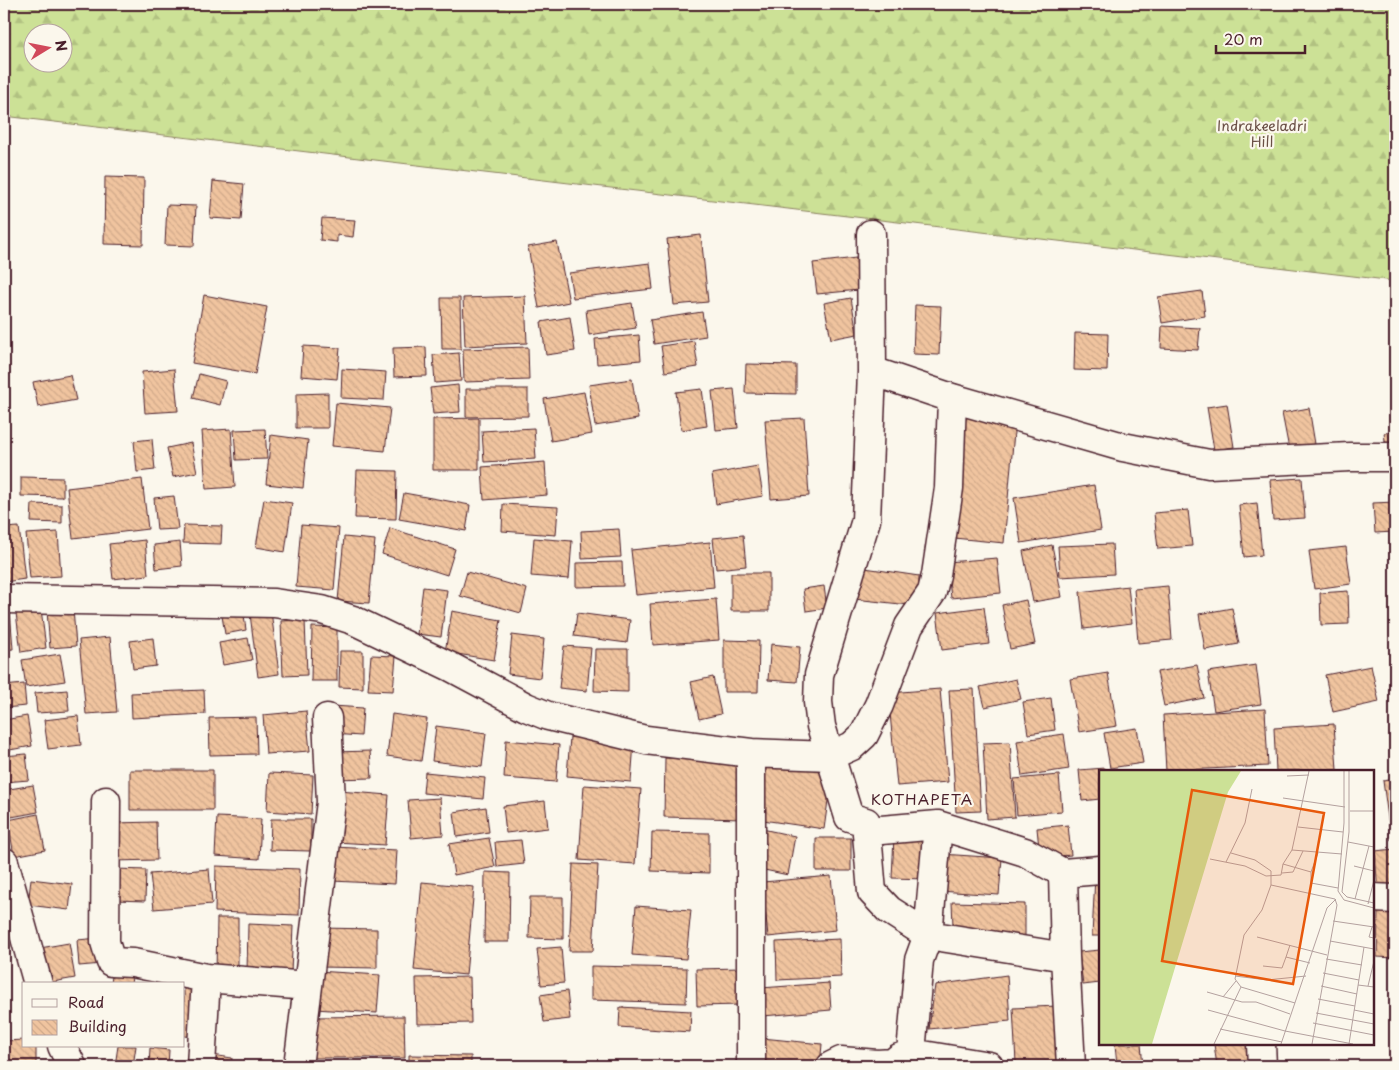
<svg xmlns="http://www.w3.org/2000/svg" width="1399" height="1070" viewBox="0 0 1399 1070" font-family="'Playpen Sans',sans-serif">
<defs>
<pattern id="forest-firs" width="22" height="20" patternUnits="userSpaceOnUse" patternTransform="scale(1.25)"><rect width="22" height="20" fill="#cce196"/><path d="M5 1l3.5 6h-7zM16 11l3.5 6h-7z" fill="#b1c181"/></pattern>
<pattern id="building-back-hatch" width="6" height="6" patternUnits="userSpaceOnUse" patternTransform="scale(1.25)"><rect width="6" height="6" fill="#f0c49f"/><path d="M-1 5l2 2M0 0l6 6M5-1l2 2" fill="none" stroke="#cfa889"/></pattern>
</defs>
<rect width="100%" height="100%" fill="#fbf7ec"/>
<filter id="ink" filterUnits="userSpaceOnUse"><feTurbulence type="fractalNoise" baseFrequency=".02" numOctaves="2"/><feDisplacementMap in="SourceGraphic" scale="10" xChannelSelector="R" yChannelSelector="G"/><feConvolveMatrix kernelMatrix="1 2 1 2 8 2 1 2 1" color-interpolation-filters="sRGB"/></filter>
<g filter="url(#ink)">
<path fill="url(#forest-firs)" stroke="#8b8060" fill-rule="evenodd" d="M4,4H1395V281L4,116ZM32,32H62V62H32Z"/>
<path fill="url(#building-back-hatch)" stroke="#4a1f2b" d="M105,177L144,178L143,245L104,244Z
M213,181L244,184L241,220L210,218Z
M167,205L196,206L194,246L165,245Z
M322,218L355,220L353,237L337,235V242L320,240Z
M701,235L708,302L674,305L667,239Z
M557,242L569,302L539,308L528,247Z
M856,258L859,290L817,294L813,263Z
M650,263L653,289L573,298L569,273Z
M1202,291L1205,316L1162,323L1158,297Z
M204,295L267,307L255,374L192,363Z
M525,296L527,343L465,346L463,298Z
M441,298H460L461,349H442Z
M851,298L857,334L831,339L824,303Z
M632,303L636,328L589,335L586,310Z
M915,305L941,306L939,355L913,354Z
M702,312L706,336L654,344L650,320Z
M570,317L575,351L546,355L541,322Z
M1162,326L1200,328L1198,350L1161,348Z
M1075,333L1108,334L1107,371L1074,370Z
M639,335L641,360L597,364L595,339Z
M694,341L698,367L665,372L661,346Z
M303,346L340,348L337,379L301,376Z
M426,347L427,376L394,377L393,348Z
M528,347L529,380L464,382L463,349Z
M459,353L461,381L435,383L433,355Z
M746,364L796,365V394L745,393Z
M174,369L178,411L145,413L142,372Z
M342,369L386,372L384,400L341,398Z
M199,374L226,381L220,405L193,398Z
M70,375L76,400L38,407L33,382Z
M632,379L638,419L595,426L589,385Z
M458,385L460,412L433,414L430,388Z
M466,389H528V416L466,417Z
M702,389L707,426L681,430L676,392Z
M734,389L738,428L716,430L712,391Z
M584,392L592,434L551,441L544,399Z
M328,393V428H296V394Z
M336,403L390,408L385,451L332,446Z
M1227,404L1234,447L1214,450L1207,407Z
M1309,408L1315,444L1289,449L1282,413Z
M964,416L1015,421L1004,543L954,538Z
M479,418V470H433V419Z
M804,418L809,496L771,499L765,420Z
M534,428L536,459L484,462L482,431Z
M231,429L235,487L206,489L202,431Z
M265,429L267,459L236,460L234,430Z
M1395,432V454L1387,455L1384,433Z
M271,435L308,440L303,488L266,484Z
M152,439L155,470L137,472L134,441Z
M191,443L197,472L173,477L167,448Z
M545,462L547,495L484,500L482,467Z
M758,466L763,496L716,504L712,474Z
M357,470L397,471L396,519L355,518Z
M21,477L63,478V497L21,496Z
M1302,478L1305,518L1273,520L1270,480Z
M142,479L148,529L73,538L67,488Z
M1094,485L1101,530L1021,543L1014,498Z
M404,493L470,505L466,531L399,519Z
M174,496L178,529L157,530L154,498Z
M264,499L292,503L285,552L256,547Z
M1395,502V532L1375,533L1373,503Z
M1257,503L1262,555L1244,557L1239,505Z
M32,504L62,505V523L31,522Z
M503,504L558,507L556,535L502,531Z
M1188,510L1192,546L1158,549L1154,513Z
M184,525L222,526L221,544L183,543Z
M301,525L339,528L334,590L296,587Z
M19,527L25,579L4,582V528Z
M390,528L455,549L447,575L382,554Z
M619,529L621,557L582,559L581,531Z
M58,532L61,576L30,578L26,534Z
M743,535L746,566L716,569L713,538Z
M344,537L375,540L369,603L338,601Z
M534,538L572,541L569,579L531,576Z
M145,540L148,575L113,579L109,544Z
M180,542L182,566L156,569L154,545Z
M710,542L714,587L636,595L631,550Z
M1112,544L1114,574L1060,577L1058,546Z
M1052,545L1062,597L1033,602L1023,551Z
M1346,547L1351,584L1314,589L1309,551Z
M997,558L1001,593L951,598L947,562Z
M622,562L623,586L576,587V563Z
M865,568L919,576V606L854,599Z
M467,572L527,589L521,613L460,596Z
M731,573H769V611H731Z
M824,586L827,608L806,611L803,589Z
M1128,586L1132,623L1084,629L1080,592Z
M1168,586L1172,640L1138,643L1134,589Z
M423,587L447,590L441,637L417,634Z
M1348,591L1349,624L1321,625L1320,593Z
M716,599L719,640L653,645L650,604Z
M1026,600L1035,644L1010,649L1002,605Z
M243,607L246,630L225,634L221,610Z
M984,607L989,644L942,650L937,613Z
M1232,608L1239,644L1205,650L1199,614Z
M41,609L46,648L21,652L16,613Z
M73,609L76,646L50,648L47,611Z
M4,610H10L13,649L4,650Z
M271,611L279,674L258,677L250,614Z
M452,611L501,620L494,660L445,652Z
M577,613L630,620L627,643L574,636Z
M305,620L307,675L283,676L281,621Z
M312,627L337,628V681H311Z
M512,635L544,639L540,678L508,674Z
M110,637L117,712L86,714L79,640Z
M153,638L156,666L133,669L130,641Z
M248,638L252,660L223,665L219,643Z
M724,640L759,641L758,692H724Z
M771,644L800,647L797,682L768,680Z
M564,646L591,648L587,691L559,688Z
M595,649H628V692L594,691Z
M340,651H363V688L339,687Z
M60,654L65,681L26,687L22,660Z
M371,655L396,656L393,691L368,690Z
M1197,665L1204,698L1164,706L1157,672Z
M1256,665L1261,704L1214,711L1208,672Z
M1371,666L1379,702L1333,712L1325,675Z
M1108,673L1117,726L1079,732L1070,679Z
M713,677L721,714L699,719L691,682Z
M1016,679L1021,699L985,707L980,687Z
M24,684L26,706L4,708V686Z
M940,689L948,782L897,786L888,693Z
M974,689L981,811L956,812L949,690Z
M67,690L69,711L37,713L35,693Z
M204,690L205,714L132,718L131,693Z
M1051,698L1055,730L1028,734L1023,702Z
M333,706L363,708L361,736L332,734Z
M1265,709L1268,766L1166,771L1163,715Z
M306,711L310,751L266,754L263,715Z
M392,714L427,719L421,761L387,756Z
M27,716L32,746L4,751V720Z
M78,716L81,745L48,749L44,720Z
M256,717L257,754L210,755L209,718Z
M1334,724L1337,770L1276,771L1274,728Z
M436,726L486,733L482,767L432,761Z
M1137,728L1143,763L1110,768L1104,733Z
M1064,734L1069,769L1022,776L1017,741Z
M570,737L634,743L631,782L567,776Z
M506,740L559,745L556,782L504,778Z
M1010,742L1015,817L987,819L983,743Z
M370,751L372,778L335,779L334,752Z
M26,754L29,780L4,782V756Z
M665,758L744,759L743,819L664,817Z
M763,763L832,772L824,829L756,819Z
M1105,768V771H1100V799L1082,801L1079,770Z
M130,770H213V810H130Z
M425,772L485,778L483,799L423,793Z
M269,773L313,775L311,814L267,811Z
M1059,775L1062,811L1017,815L1014,779Z
M1395,779V839L1391,840L1383,781Z
M33,785L38,812L6,818L4,805V790Z
M584,785L641,789L635,864L579,860Z
M339,791L389,795L385,845L336,842Z
M440,798L443,835L411,838L408,800Z
M545,801L548,828L506,833L503,806Z
M486,807L489,832L457,837L454,812Z
M38,814L45,850L14,856L8,820Z
M217,817L261,819L259,859L215,856Z
M271,819H311V851L270,850Z
M156,822L157,860L114,861L113,823Z
M1068,825L1071,855L1040,858L1037,828Z
M762,829L795,836L788,875L755,868Z
M652,832L709,833V873L651,871Z
M894,836L927,838L925,879L892,878Z
M489,838L495,867L454,875L449,844Z
M816,838H851V871H816Z
M521,840L524,864L497,867L495,842Z
M333,847L397,850L395,884L332,881Z
M1395,849V894L1378,895L1375,851Z
M941,854L1002,858L999,895L939,891Z
M573,864L598,865L593,951H569Z
M216,866L300,869L299,915L215,912Z
M116,869L146,870L145,901L115,900Z
M209,869L212,904L154,909L150,874Z
M485,872L510,873L509,942H484Z
M831,876L836,930L768,937L763,882Z
M1095,876H1100V936H1092Z
M31,879L72,884L69,910L28,905Z
M422,882L474,887L466,975L414,970Z
M530,897H563V939L529,938Z
M952,902L1025,904V938L953,926Z
M636,906L691,910L686,959L632,955Z
M1378,911L1395,912V958L1377,957Z
M217,918H238V973H216Z
M248,924L293,926L291,973L247,972Z
M319,928L377,929V968L319,967Z
M100,938L102,964L79,966L77,940Z
M840,939L841,977L777,980L776,942Z
M69,943L75,978L47,983L40,948Z
M561,947L564,983L541,985L537,949Z
M1100,950V983L1083,985L1079,952Z
M591,966L687,968L686,1003L591,1000Z
M741,968L742,1005L697,1006L696,969Z
M317,971L380,975L377,1013L315,1009Z
M1007,975L1010,1021L929,1029L935,985Z
M112,976L132,977L131,984H111Z
M470,977L471,1023L417,1024L416,978Z
M829,983L831,1010L763,1016L761,988Z
M184,985L200,986L197,1037L184,1036Z
M567,991L570,1019L544,1022L540,995Z
M1057,1006L1060,1061L1016,1063L1013,1008Z
M620,1007L691,1011L690,1032L619,1027Z
M404,1016L405,1058H313V1017Z
M762,1038L822,1044L820,1066H759Z
M24,1040V1046H36V1066H4V1041Z
M1115,1044H1141L1143,1066H1117Z
M1214,1044H1249L1251,1066H1217Z
M118,1046H136L133,1066H115Z
M150,1048L169,1050L168,1066H149Z
M206,1054L232,1058L231,1066H204Z
M409,1055L471,1056V1066H409Z
M1395,1063V1066H1368Z"/>
<g fill="none" stroke-linecap="round" stroke-linejoin="round">
<g stroke="#4a1f2b" stroke-width="31">
<path id="street" d="M871,234L872,371L866,520L819,675L818,702L821,726L849,817L866,822L870,831L938,825
M872,371L952,398L1123,447L1209,464L1350,457H1395
M4,599L274,603L322,610L353,620L451,667L526,707L548,716L646,740L751,753
M106,801L105,942L111,962L133,963L206,978
M866,822L872,892L889,910L928,935L1065,957
M4,862L38,984
M1373,898L1395,899
M1261,1044L1262,1066
M62,1046L72,1066
M911,1053L989,1066
M201,1066L206,978L308,986
M298,1066L331,802L327,718
M751,1066V753L830,756L852,746L864,735L879,705L909,626L932,592L936,575L949,488L952,398
M831,1066L841,1061L877,1064L893,1063L899,1058L911,1053L919,960L928,935L938,825L1025,852L1063,873
M1071,1066L1065,957L1063,873L1100,870"/>
</g>
<use href="#street" stroke="#fbf7ec" stroke-width="28"/>
</g>
</g>
<g text-anchor="middle" stroke-width="4.5" stroke-linejoin="round" paint-order="stroke">
<g font-size="14" fill="#6a5046" stroke="#fbf7ec">
<text x="1262" y="131">Indrakeeladri<tspan x="1262" dy="16">Hill</tspan></text>
</g>
<g font-size="15" letter-spacing="1" fill="#4a1f2b" stroke="#fbf7ec">
<text x="922" y="805">KOTHAPETA</text>
</g>
</g>
<g transform="translate(1099 770)">
<rect width="275" height="275" fill="#fbf7ec"/>
<path d="M0,1H142L129,22L53,274H0Z" fill="#cce196"/>
<path fill="none" stroke="#b4a19f" stroke-width="1" d="M210,1L193,80L243,84M245,1V53L239,121L245,130L275,138M250,1V62L243,122L248,127L275,133M188,6L210,5M184,28L246,37M251,41H275M199,57L244,62M249,72L275,77M193,80L184,94L212,102V113L239,118M132,83L156,90L172,101V115L236,129L238,135L213,274M111,89L146,96L167,106L182,105L184,94M127,92L146,53L153,19M255,96L275,101M212,102L219,83M183,103L194,102L204,81M172,115L163,140L145,165L136,209L142,217L196,233M256,129L270,76M269,134L275,110M234,151L275,157M273,157L270,167L275,168M158,167L228,185M231,171L275,179M191,175L187,187L211,193M227,189L263,195M164,196L183,198L187,187M224,203L260,210M136,206L168,210L207,206M259,215L275,217M222,216L258,224M269,216L275,191M108,222L143,232H157L191,244M124,227L137,211M219,229L256,236M109,240L186,261L254,274M255,240L275,244M217,243L275,254M214,253L275,265M121,259L183,272M115,274L142,217M182,274L228,138L237,129M250,274L265,177"/>
<path fill="#e8590c" fill-opacity="0.15" stroke="#e8590c" stroke-width="2.5" d="M93,20L225,43L194,214L63,191Z"/>
<rect width="275" height="275" fill="none" stroke="#4a1f2b" stroke-width="2.5"/>
</g>
<rect width="1399" height="1070" fill="none" stroke="#fbf7ec" stroke-width="20"/>
<rect x="10" y="10" width="1379" height="1050" fill="none" stroke="#4a1f2b" stroke-width="2" filter="url(#ink)"/>
<rect x="22" y="982" width="162" height="65" fill="#fbf7ec" stroke="#b4a19f"/>
<rect x="32" y="999" width="25" height="8" fill="#fbf7ec" stroke="#b4a19f"/>
<text x="68" y="1008" font-size="15" fill="#4a1f2b">Road</text>
<rect x="32" y="1020" width="25" height="15" fill="url(#building-back-hatch)" stroke="#b4a19f"/>
<text x="68" y="1032" font-size="15" fill="#4a1f2b">Building</text>
<g transform="translate(48 48) rotate(80)"><circle r="24" fill="#fbf7ec" stroke="#b4a19f"/>
<path d="M0-4L9 19L0 12L-9 19Z" fill="#d1495b"/>
<text y="-8" font-size="14" font-weight="bold" text-anchor="middle" fill="#4a1f2b">N</text>
</g>
<path d="M1216 45v8h89v-8" fill="none" stroke="#4a1f2b" stroke-width="2.5"/>
<text x="1224" y="45" font-size="15" fill="#4a1f2b" stroke="#fbf7ec" stroke-width="4" paint-order="stroke">20 m</text>
</svg>
